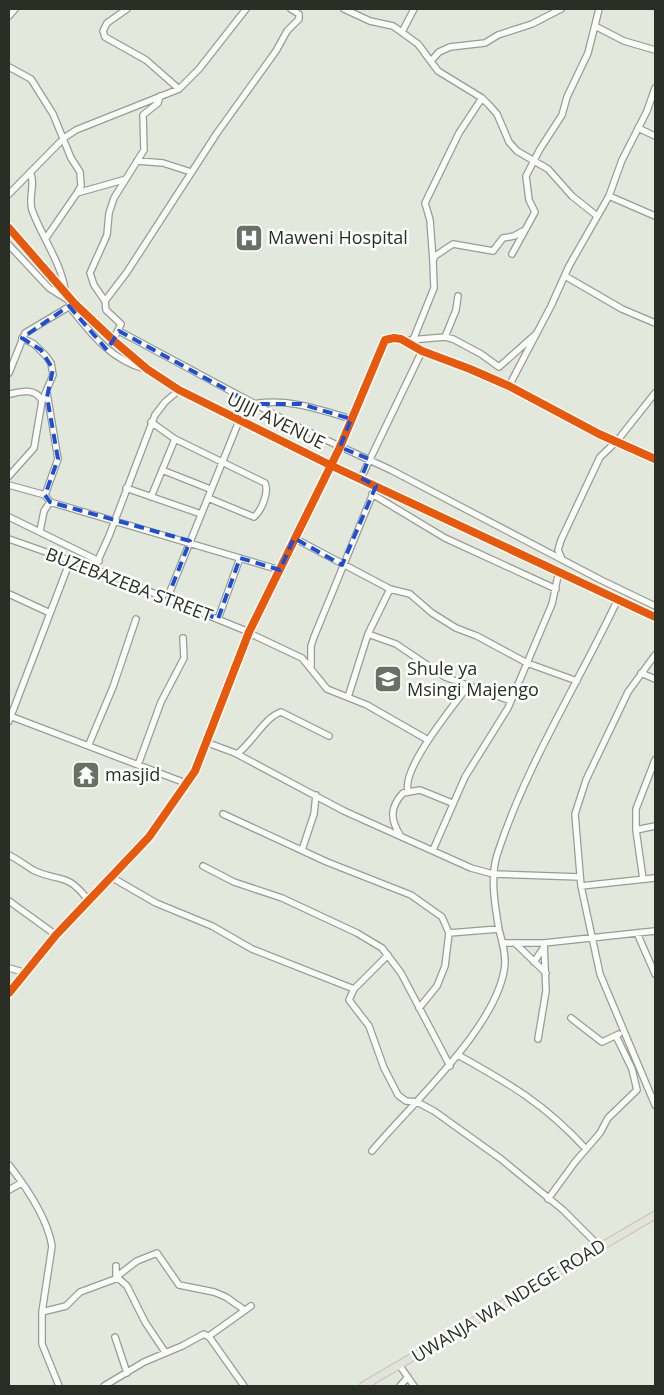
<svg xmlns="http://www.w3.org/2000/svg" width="664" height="1395" viewBox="0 0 664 1395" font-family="'Open Sans',sans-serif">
<rect width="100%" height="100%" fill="#e3e8dc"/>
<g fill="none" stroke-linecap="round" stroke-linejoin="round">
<g stroke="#989c92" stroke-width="8">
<path id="minor" d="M127,9L107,23L103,31L105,37L146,60L179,89
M344,9L370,21L393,26L418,44L438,71L482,98L489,105L497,114L509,142L517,151L548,169L572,196L597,216
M9,16L15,9
M595,26L624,41L655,50
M402,32L414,9
M431,61L439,52L450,47L485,43L498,35L532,24L561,9
M9,67L31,79L53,114L71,158L80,172L81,186L77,193
M638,128L655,136
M137,161L163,163L191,172
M30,172C36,184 28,197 32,210C42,237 60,261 65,289
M9,194L64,138L76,130L179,89L199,69L246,9
M609,196L655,216
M9,228L75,304L113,340L147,369L179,390L330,465L655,617
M46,238L77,193L123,180
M9,245L49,288L73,303
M512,254L535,212L529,200L526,176L540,149L562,115L567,97L588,53L599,9
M433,261L430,220L425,203L459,133L482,98
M565,276L622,309L655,323
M105,301L94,285L90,273L107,235L109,213L114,198L144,150L143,115L158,103L160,96
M69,306C90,332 110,360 145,369
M119,331L296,426L391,470L601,580L655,606
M445,337L456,310L458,296
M113,340L121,324L106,310L105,301L127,272L217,133L276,51L287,31L299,19V14L291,9
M410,340L445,337L453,339L481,354L499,367L536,334
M413,340L434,288L433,261L435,256L453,244L493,251L503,238L514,236L523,231
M9,373L25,333L72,305
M509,386L551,306L569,266L609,196L622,160L647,111L655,88
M10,394C22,391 36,388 42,401
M253,404C288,398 318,409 351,419
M151,422L175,439L265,483C269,492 262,510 254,517L208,498
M162,470L210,489
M9,476L34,448L42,401L53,375L51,363L46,356L34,344L22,338
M361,478L422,351
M9,485L45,495L50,502L280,570
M126,488L201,514
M372,494L445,538L556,589
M45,495L58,459L47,393
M151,497L175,439
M9,517L99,561
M40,531L44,511L50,502
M294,538L390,589L410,594L432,613L456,628L477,636L527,663L577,681
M9,539L94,569L249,632
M562,559L558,550L561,540L600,457L617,441L655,393
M94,569L109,536L155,415L165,402L179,390
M9,594L50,613
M167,599L239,421
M218,619L240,558
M249,633L302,658L327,689L367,705L428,740
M368,634L396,644L445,677L511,701
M655,655L628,692L586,780L575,814L581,886L600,974L655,1105
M311,666V646L314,637L374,491
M641,673L655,679
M348,697L368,634L390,589
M10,716L188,784
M9,721L70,561
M208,743L235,753L344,811L471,868L493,874L580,877
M89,744L113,687L136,619
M237,754C252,743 265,717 281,712L329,736
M138,765L161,702L184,658L183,638
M408,790C402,768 454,705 468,686
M223,814L327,862L411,895L442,917L449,933L445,966L437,986L419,1008
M636,830L655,826
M400,835C390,819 390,807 403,793L420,790L452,803
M302,850L314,814L316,795
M433,850L465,777L508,708L552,604L559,571
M9,855C17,859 25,865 33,870C60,883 66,871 88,900
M203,866L234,882L282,898L357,933L382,948L401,973L450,1066
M111,877L156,903L212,926L252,949L354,989
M643,879L636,830V809L655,760
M581,886L655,878
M9,901L56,935
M449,933L499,929
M637,933L655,974
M502,943H544L655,931
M515,943L546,973
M388,955L354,989L349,1000L369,1026L384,1068L398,1095L406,1101L417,1102L434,1111L501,1159L563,1210L600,1247
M534,962L544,947
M9,968L23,972
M9,993L56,935L149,837L195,771L249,632L340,447L385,340L394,338L401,339L422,351L470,369L509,386L599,434L655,459
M571,1018L602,1042L619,1034
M538,1039L546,991L544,943
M458,1055C510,1084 545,1104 586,1149
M372,1151C410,1105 501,1024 505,963C505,952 502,940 499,930C495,906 490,878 497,855C526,765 578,684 618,599
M9,1165C27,1188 47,1217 52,1246L42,1312V1344L59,1386
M9,1190L21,1183
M548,1199L575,1162L600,1133L608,1118L637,1090L632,1069L616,1036
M116,1266V1277
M116,1277L137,1261L157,1253L179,1285L214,1292L226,1297L243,1309
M42,1312L66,1306L80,1292L118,1278L127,1286L145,1322L165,1352
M209,1336L251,1306
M115,1337L127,1373
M400,1366L414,1386
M104,1386L144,1362L182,1346L204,1334L210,1338L244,1386
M400,1386L408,1377"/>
</g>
<g stroke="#c2c5bf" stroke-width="9">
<path id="major" d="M363,1386L655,1215"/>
</g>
<use href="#minor" stroke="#fbfcfa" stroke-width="5.5"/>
<use href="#major" stroke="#e5e3d9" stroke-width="7"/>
<g stroke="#fff" stroke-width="11">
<path id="cycleway" d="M9,228L75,304L113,340L147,369L179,390L330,465L655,617
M9,993L56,935L149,837L195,771L249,632L340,447L385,340L394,338L401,339L422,351L470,369L509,386L599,434L655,459"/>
</g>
<use href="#cycleway" stroke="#e8590c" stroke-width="8"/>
</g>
<path fill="none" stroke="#1d4ed8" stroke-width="4" stroke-dasharray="10 6" stroke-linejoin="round" d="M69,306L107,350L119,331L253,404H301L351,419L340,447L369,459L361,478L376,486L342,565L294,538L280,570L240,558L218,619L167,599L190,541L50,502L45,495L58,459L47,397L53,369L41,350L22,338Z"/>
<defs>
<g id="hospital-square" transform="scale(1.4375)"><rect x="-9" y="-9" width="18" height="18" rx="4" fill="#6b6f65" stroke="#fff"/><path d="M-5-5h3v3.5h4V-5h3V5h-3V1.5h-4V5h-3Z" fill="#fff"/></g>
<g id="school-square" transform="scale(1.4375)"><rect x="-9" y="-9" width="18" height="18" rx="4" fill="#6b6f65" stroke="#fff"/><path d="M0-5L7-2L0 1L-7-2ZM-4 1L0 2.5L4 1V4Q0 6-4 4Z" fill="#fff"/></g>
<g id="temple-square" transform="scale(1.4375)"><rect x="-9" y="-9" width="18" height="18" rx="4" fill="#6b6f65" stroke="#fff"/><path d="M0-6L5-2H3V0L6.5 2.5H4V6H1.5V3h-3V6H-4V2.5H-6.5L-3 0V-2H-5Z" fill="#fff"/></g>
</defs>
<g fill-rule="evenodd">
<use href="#hospital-square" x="249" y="238"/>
<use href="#school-square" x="388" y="679"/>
<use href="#temple-square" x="86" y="775"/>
</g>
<g text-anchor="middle" stroke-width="5" stroke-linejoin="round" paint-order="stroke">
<g font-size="18" fill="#2a2e25" stroke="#fff" text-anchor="start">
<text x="268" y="244">Maweni Hospital</text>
<text x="407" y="675">Shule ya<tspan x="407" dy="21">Msingi Majengo</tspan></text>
<text x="105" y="781">masjid</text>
</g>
<g font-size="18" fill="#2a2e25" stroke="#fff">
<text transform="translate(276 421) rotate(26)" y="6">UJIJI AVENUE</text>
<text transform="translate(129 585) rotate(21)" y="6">BUZEBAZEBA STREET</text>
<text transform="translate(509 1301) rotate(-31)" y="6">UWANJA WA NDEGE ROAD</text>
</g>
</g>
<rect width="664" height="1395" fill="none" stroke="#2a2e25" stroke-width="20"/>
</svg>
